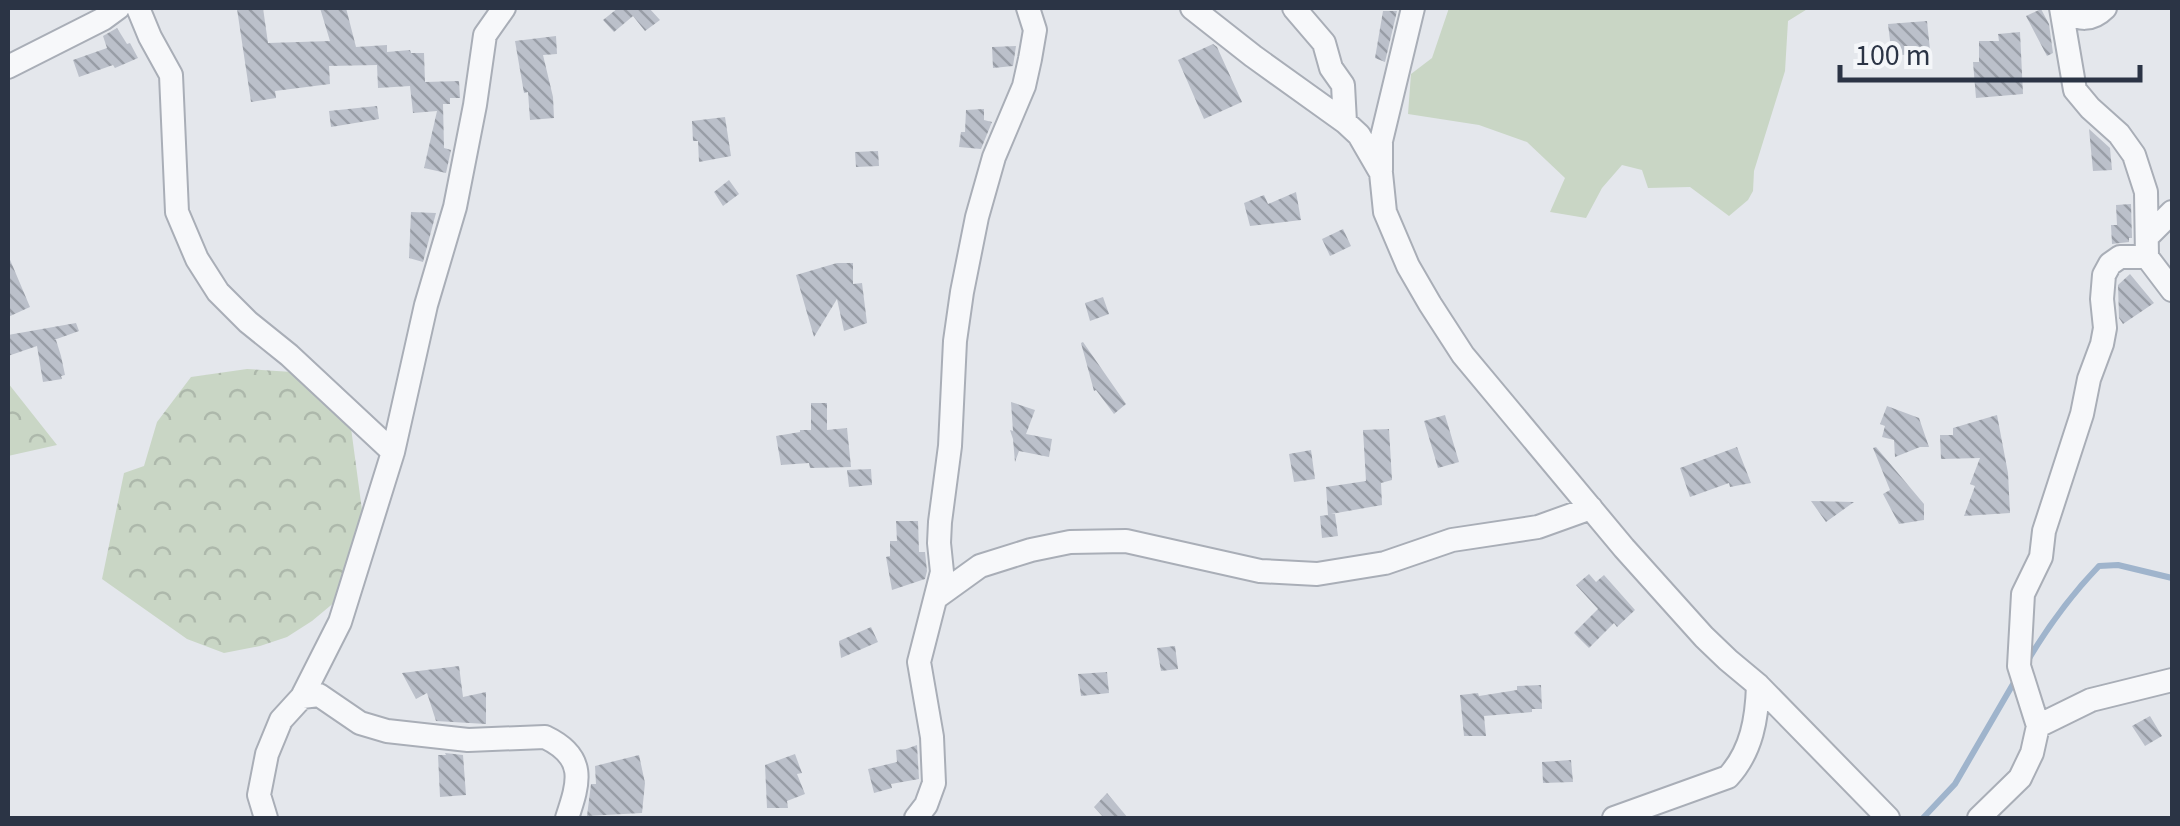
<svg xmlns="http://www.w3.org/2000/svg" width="2180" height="826" viewBox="0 0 2180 826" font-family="'Source Sans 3',sans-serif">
<defs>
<pattern id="forest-crowns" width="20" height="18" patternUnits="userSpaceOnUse" patternTransform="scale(2.5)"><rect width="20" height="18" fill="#c9d6c5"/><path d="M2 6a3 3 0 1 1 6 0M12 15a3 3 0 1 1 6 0" fill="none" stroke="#adb8ab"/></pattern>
<pattern id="building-back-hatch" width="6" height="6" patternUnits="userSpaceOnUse" patternTransform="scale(2.5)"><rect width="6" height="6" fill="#bbc0ca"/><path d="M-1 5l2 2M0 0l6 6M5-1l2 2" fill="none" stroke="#989da6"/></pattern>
</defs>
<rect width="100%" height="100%" fill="#e4e7ec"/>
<path fill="#c9d6c5" d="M1449,8H1809L1788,21L1785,71L1754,171L1753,191L1748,200L1729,216L1690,187L1648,188L1642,170L1622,165L1602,188L1586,218L1550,212L1565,178L1527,142L1479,125L1408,114L1411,74L1432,58Z"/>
<path fill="url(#forest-crowns)" d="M247,369L307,373L349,413L364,525L342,596L312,621L287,637L260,646L224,653L187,639L102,579L124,473L144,466L157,422L191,377Z
M8,383L57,445L8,456Z"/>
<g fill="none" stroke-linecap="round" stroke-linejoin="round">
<path stroke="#9fb4cc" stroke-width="6" d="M2028,660C2049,625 2071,595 2099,566L2118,565L2172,578
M1923,818L1955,784L2016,679"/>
</g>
<path fill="url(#building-back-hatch)" d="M263,8L268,43L330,41L320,8H346L356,47L387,45V52L410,50L411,53H424L425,82L459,81L460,98H450V104H443L444,148L451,150L446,173L424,168L437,111L413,113L410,86L378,88L377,65L329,66L330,84L275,91L276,98L251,102L237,9Z
M618,8H649L660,20L645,31L633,16L614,32L603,20Z
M2041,9L2049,24L2053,53L2047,56L2026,16Z
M1383,11H1397L1385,62L1375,58Z
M1927,21L1930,50L1892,57L1888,24Z
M117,28L127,44L130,43L138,58L115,68L113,65L79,77L73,60L107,48L103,36Z
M2020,32L2023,94L1976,98L1973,62H1979V41H1999L1998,34Z
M556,36L557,54L543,55L553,97L554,118L530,120L528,92L524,93L515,41Z
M1213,44L1217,47L1242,102L1204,119L1178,60Z
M1016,46L1013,66L993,68L992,47Z
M377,106L379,119L331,127L329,111Z
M984,109V120L992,122L981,149L959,147L961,132H965L966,110Z
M725,117L731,156L699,162L698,141H693L692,121Z
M2089,129L2110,148L2112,170L2093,171Z
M878,151L879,166L856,167L855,152Z
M729,180L739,194L723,206L714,192Z
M1296,192L1301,220L1250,226L1244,203L1264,195L1268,204Z
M2131,204L2132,238H2129V242L2112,244L2111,225H2117L2116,205Z
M411,212L436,213L423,262L409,258Z
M1343,229L1351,246L1330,256L1322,239Z
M8,255L30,307L8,317Z
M837,263H853V284L862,283L867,323L844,331L837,299L814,337L796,275Z
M2130,274L2154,303L2123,324L2119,318L2118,285Z
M1103,297L1109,314L1090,321L1085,303Z
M76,323L79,331L54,340H56L61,356L65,375L61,376L62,379L43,382L37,346L8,356V335Z
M1083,342L1126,404L1114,414L1096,390L1094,391L1081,343Z
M1011,402L1035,410L1026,434L1052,439L1049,457L1019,451L1015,462L1013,439L1010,430L1013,431Z
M811,403H827V430L847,428L851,467L810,468L809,463L781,465L776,436L800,432V430H811Z
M1887,406L1919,418L1929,447H1920L1895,457L1894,440L1882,437L1885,426L1880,424Z
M1445,415L1459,462L1438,468L1424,421Z
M1997,415L2008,473L2010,513L1964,516L1975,486L1970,484L1980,458L1941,459L1940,435H1953V428Z
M1389,429L1392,480L1381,483L1382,505L1331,514H1335L1338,536L1322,538L1320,516L1328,515L1326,487L1366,481L1363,430Z
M1737,447L1751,483L1730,487L1729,483L1690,497L1680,468Z
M1876,447L1924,504V520L1899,524L1883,494L1890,490L1873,448Z
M1311,450L1315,479L1294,482L1289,454Z
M871,469L872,485L849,487L847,470Z
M1811,501L1854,502L1826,522Z
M896,521H918L919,552H925L927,571L925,579L892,590L886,557L890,556V541H897Z
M1589,574L1596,582L1604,575L1635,610L1617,627L1614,623L1589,648L1574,633L1598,609L1576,585Z
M871,627L878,642L841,658L839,641Z
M1175,646L1178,669L1161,671L1157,648Z
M459,666L463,697L486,692V724L436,721L427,693L416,699L402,673Z
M1107,672L1109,693L1081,696L1078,674Z
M1541,685L1542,709H1532V712L1484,716L1486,736H1464L1460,695L1478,693L1479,696L1517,690V686Z
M2150,716L2162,736L2145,746L2132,726Z
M917,745L919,779L891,784L892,788L874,793L868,769L897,762L896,750L906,749Z
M445,753L463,755L466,795L440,797L438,755H446Z
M795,754L802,773L797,774L805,794L787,801L788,808H767L765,765Z
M639,755L645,783L642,813L587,816L591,784H596L595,766Z
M1571,760L1573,782L1543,783L1542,762Z
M1107,793L1128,818H1104L1094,807Z"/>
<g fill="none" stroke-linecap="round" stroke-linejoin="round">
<g stroke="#a9aeb7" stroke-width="26">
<path id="minor" d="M138,8L150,37L171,75L177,212L197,259L218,292L248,322L289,355L393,452
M1192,8L1253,56L1345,122L1359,135L1381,173L1385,212L1408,266L1430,304L1463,355L1624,548L1704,637L1728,660L1758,685L1888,818
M1294,8L1324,43L1331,68L1343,85L1345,122
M2061,8L2075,90L2090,108L2119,134L2134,155L2146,192L2147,257L2172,290
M2063,12C2080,19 2091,22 2105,8
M8,67L103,19L118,8
M1381,170V141L1413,8
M2148,236L2172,212
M937,597L980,566L1031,550L1070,542L1126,541L1260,571L1317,574L1385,563L1452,540L1538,527L1591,508
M302,697L319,695L360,723L387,731L468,740L545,737C587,757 579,782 567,818
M2038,726L2091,700L2172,680
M266,818L259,795L267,754L281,720L302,697L340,622L393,452L426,305L455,207L475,105L485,35L504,8
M916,818L926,805L934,783L932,737L919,662L942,572L939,543L940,522L950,446L955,341L962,292L977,217L994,157L1024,86L1030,59L1035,30L1028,8
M1614,818L1728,777C1752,751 1757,718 1758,685
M1979,818L2020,778L2032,753L2038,726L2019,666L2023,594L2041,557L2044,531L2082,414L2089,379L2102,344L2105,328L2102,299L2104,275L2110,264L2120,257H2147"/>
</g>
<use href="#minor" stroke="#f7f8fa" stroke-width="22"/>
</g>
<rect width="2180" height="826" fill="none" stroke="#2b3445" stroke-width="20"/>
<path d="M1840 65v15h300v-15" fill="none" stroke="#2b3445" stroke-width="5"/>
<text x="1855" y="65" font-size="30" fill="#2b3445" stroke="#f4f6f9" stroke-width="8" paint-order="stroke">100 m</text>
</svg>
